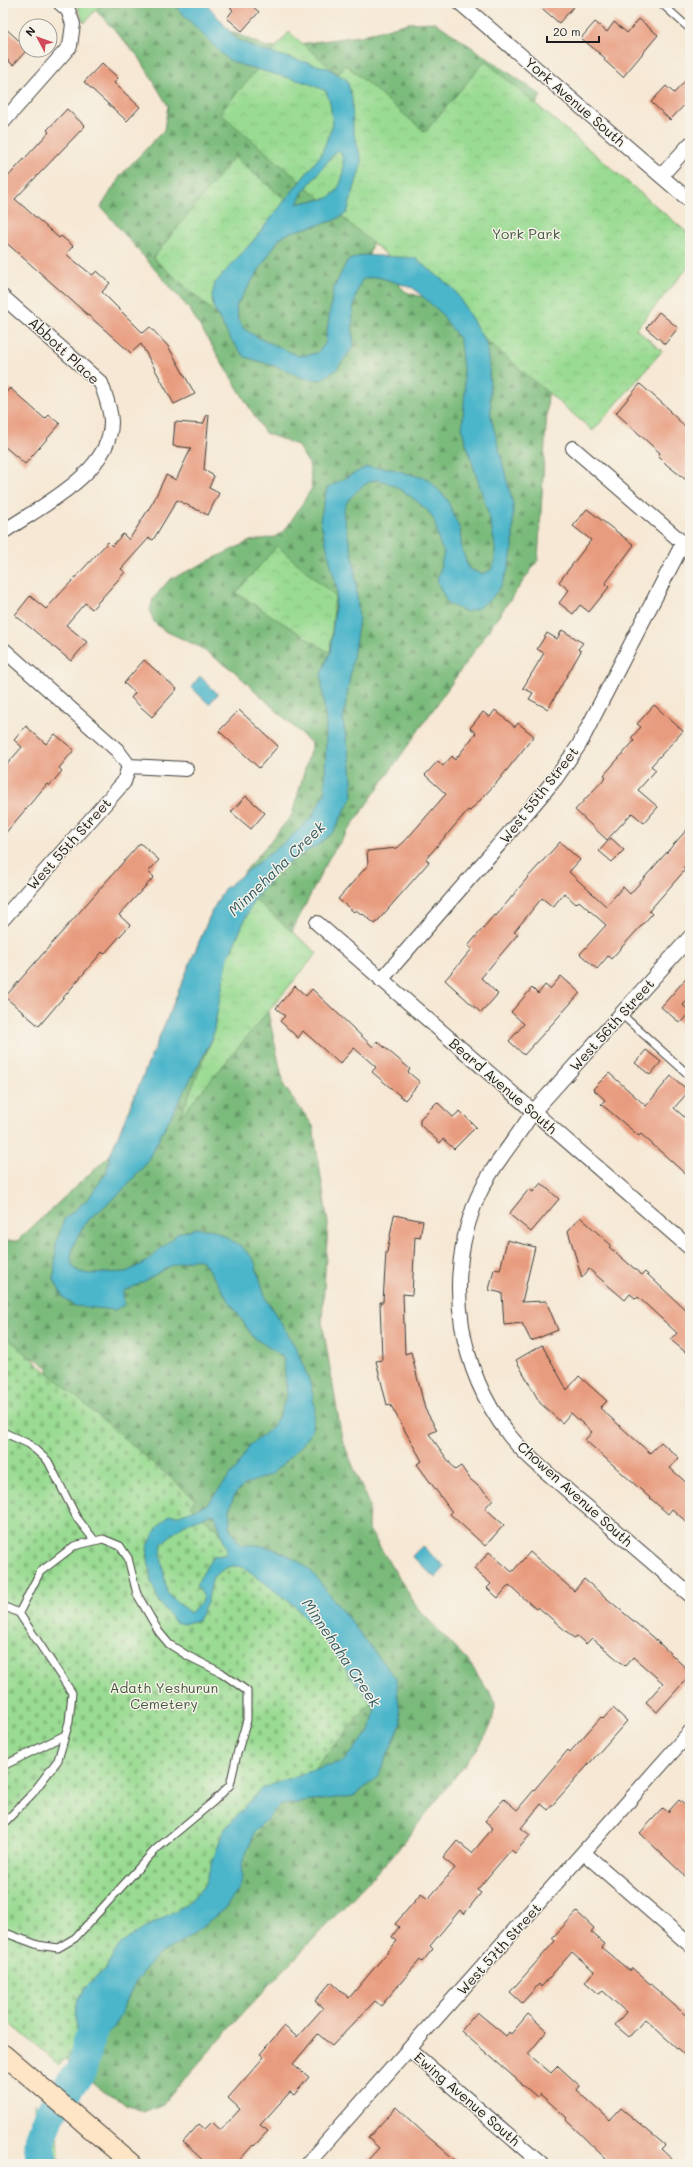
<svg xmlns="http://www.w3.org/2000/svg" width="693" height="2167" viewBox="0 0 693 2167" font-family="Mali,sans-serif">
<defs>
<pattern id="forest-firs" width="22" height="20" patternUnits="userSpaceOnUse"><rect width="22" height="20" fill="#7abb7c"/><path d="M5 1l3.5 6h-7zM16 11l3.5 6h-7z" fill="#639765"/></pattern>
<pattern id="cemetery-stones" width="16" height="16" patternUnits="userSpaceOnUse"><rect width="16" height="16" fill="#99db92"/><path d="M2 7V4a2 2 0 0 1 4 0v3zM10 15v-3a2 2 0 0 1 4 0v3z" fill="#83bb7d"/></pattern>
<pattern id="park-crowns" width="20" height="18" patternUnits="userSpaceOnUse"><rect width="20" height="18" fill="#99db92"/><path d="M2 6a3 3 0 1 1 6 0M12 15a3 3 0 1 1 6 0" fill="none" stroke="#83bb7d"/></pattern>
</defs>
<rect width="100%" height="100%" fill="#f7f3e8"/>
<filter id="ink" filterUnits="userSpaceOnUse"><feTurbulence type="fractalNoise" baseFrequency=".025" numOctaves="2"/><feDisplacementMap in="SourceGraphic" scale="8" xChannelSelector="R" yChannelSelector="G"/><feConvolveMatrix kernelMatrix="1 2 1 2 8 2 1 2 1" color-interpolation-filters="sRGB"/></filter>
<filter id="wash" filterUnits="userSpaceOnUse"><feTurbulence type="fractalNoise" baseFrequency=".012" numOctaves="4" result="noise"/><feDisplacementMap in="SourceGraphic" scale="16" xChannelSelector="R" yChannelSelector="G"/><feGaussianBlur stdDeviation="0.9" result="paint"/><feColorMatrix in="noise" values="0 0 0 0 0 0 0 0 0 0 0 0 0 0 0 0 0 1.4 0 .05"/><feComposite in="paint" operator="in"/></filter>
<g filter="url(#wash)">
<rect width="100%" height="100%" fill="#f6e8d4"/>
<path fill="url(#forest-firs)" stroke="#4b6c4c" d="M89,3H175L177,8L269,48L360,36L409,23L435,22L541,95L531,114L386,188L369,255L406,292L516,326L550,361L538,560L329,858L263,989L284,1086L313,1126L328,1223L322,1321L342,1439L369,1505L368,1528L419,1610L469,1662L496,1703L491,1725L480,1745L396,1852L241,2015L162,2105L143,2112L105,2093L37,2035L51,1417L48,1368L38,1360L3,1349V1241H17L110,1155L212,911L292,815L312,744L234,671L196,645L163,630L154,622L150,611L153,599L169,580L250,541L275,537L286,529L312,488L309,464L297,445L265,433L190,310L101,207L121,175L164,130L168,106L139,57Z"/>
<path fill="url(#cemetery-stones)" stroke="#5a7c57" d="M3,1334L195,1499L190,1506L391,1679L59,2065L3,2017Z"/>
<path fill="url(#park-crowns)" stroke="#5a7c57" d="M76,3H102L84,23Z
M289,32L338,74L346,65L425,132L485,61L690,235V265L636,329L662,351L593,431L220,113Z
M234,157L297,209L222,319L153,258Z
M277,546L335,596L330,653L236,593Z
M254,899L317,953L180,1117L212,1039L227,959Z
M35,2103L58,2125L59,2164H37Z"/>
<path fill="#4cb5ca" stroke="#346873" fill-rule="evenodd" d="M175,3H206L236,39L260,50L328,68L347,80L352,98L353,129L362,162L347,213L333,221L291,232L279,239L236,306L238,319L244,329L259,338L299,356L317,353L325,344L333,290L347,261L362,255L415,258L454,289L486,343L489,365L491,417L513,504V548L508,570L501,586L491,599L478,608L467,612L448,604L437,582L444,552C436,541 438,524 431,515C423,504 392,481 378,480C369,480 361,487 355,493C348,500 344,505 343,514L354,562L359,619L343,721L351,766L353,795L334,831L321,843L281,867L254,899L228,958L212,1039L145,1165L121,1192L85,1223L73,1246L71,1259L73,1267L80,1272L89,1274L126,1272L146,1262L178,1233L196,1228L214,1230L241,1246L254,1260L266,1299L296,1348L311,1385L315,1409L312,1429L302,1445L272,1474L244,1485L235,1494L230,1506V1529L241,1545C265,1542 293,1555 311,1571L396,1679L401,1724L378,1777L354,1796L280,1805L255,1832L241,1866L243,1877L238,1891L225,1908L192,1935L155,1957L135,1983L114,2028L95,2043L81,2045L76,2030L75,2014L78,2000L86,1987L104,1970L119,1946L133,1935L187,1904L204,1886L223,1831L262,1788L324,1766L342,1762L370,1732L375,1708L323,1638L295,1606L245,1568C230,1563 225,1568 213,1577L207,1603L198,1620L183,1624L175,1622L160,1603L151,1582L147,1548L157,1528L169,1515H179L206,1505L236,1469L249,1446L267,1432L279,1416L287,1395L283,1357L253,1337L202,1260C170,1257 152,1282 123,1291L124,1305L115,1310L75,1306L63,1297L54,1280L56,1244L64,1219L89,1198L107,1171L110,1155L212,911L224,889L285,842L311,818L325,793L326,725L321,674L330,653L337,589L320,520L327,488L366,467L388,468L428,479L447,499L460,530L462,550L469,569L482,574L491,570L495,562V546L489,516L462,430L465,390L460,340L440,312L413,288L378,277L366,278L361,281C352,302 351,323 354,346L335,371L320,380L303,378L278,367L245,357L231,340L213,307L212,296L215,283L252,242L321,155L333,124L330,103L326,91L308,83L241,65L227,59L177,8ZM337,150L340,151C347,164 343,191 328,198C322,200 306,201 297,204L303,192ZM210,1514L215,1515L227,1550L224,1555L213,1556L196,1585L203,1595L201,1602L190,1613L167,1593L161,1556L162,1543L183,1525Z
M200,676L218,694L209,704L191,687Z
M422,1546L445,1567L435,1578L412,1556Z"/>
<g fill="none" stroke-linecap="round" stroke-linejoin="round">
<path stroke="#4cb5ca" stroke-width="31" d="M42,2164L39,2143L50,2114L81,2070L89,2040L103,2004"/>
</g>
<g id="blocks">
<path fill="#e89c7f" d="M225,3H249L259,12L242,31L227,18L233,10Z
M536,3H577L559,23Z
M639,19L658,35L623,77L604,60L605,58L581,38L595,22L607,32L614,22L627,33Z
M3,26L26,47L27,50L13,65L3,56Z
M102,63L118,78L114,83L140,107L127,121L84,82Z
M690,76V99L670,120L651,102L666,86L674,93Z
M67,109L85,126L15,199L59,238L61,236L73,246L66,254L92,275L97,271L110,283L102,292L143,333L150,327L168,346L195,394L174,404L141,344L131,353L3,240V182L49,132L47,130Z
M659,312L678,328L665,344L646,328Z
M640,384L670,410L669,411L690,431V483L667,465L658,456L660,453L616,413Z
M10,388L45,419L49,415L60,424L25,464L3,445V396Z
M207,415H209L204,470L214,476L209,488L219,493L208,515L177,500L153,540L149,538L121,569L125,572L92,609L85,603L66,625L87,642L71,661L15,615L30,596L46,609L108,542L112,546L123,534L129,540L153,502L166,475L176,480L191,448L173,446L175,422L203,424Z
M587,509L634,545L605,584L609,587L589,612L580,605L573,614L559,603L569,590L559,582L591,540L573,526Z
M562,630L583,643L578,649L581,651L548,709L529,699L533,693L523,688L544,653L537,649L547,633L557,639Z
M144,660L177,689L152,717L131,698L135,693L124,683Z
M654,705L683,731L651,766L656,770L638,790L658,807L644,823L632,813L607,840L575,810L606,777L604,775L634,741L631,738L641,727L637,724Z
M239,710L278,746L259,768L219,731Z
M495,710L515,727L518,723L534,736L499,780L470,811L468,810L426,859L429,862L375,924L363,914L362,915L356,910L354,912L338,899L368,865L367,851L397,848L405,841L446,794L425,775L438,761L443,766L452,756L455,760L476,733L470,728L483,712L490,717Z
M26,726L46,744L55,734L74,750L59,768L62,771L49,786L47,784L3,836V769L22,747L14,740Z
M246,796L265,813L251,829L231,812Z
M690,826V860L683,868L685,870L649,911L652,914L611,959L608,956L597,969L580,954L606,925L579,901L576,904L564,893L553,907L542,898L514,932L518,934L481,978L498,994L481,1013L445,980L472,949L468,946L494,915L496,916L528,877L560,842L580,860L569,872L606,906L623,887L630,894Z
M611,838L624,850L612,862L599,851Z
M140,843L159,860L148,872L154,877L119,915L130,925L104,954L102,952L39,1026L5,997Z
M690,974V997L683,1005L690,1012L680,1023L661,1007Z
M561,976L580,993L524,1055L509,1041L524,1024L511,1012L532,988L538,994L545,985L550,989Z
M295,986L306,996L312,989L373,1047L377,1041L410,1069L408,1072L420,1082L405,1100L372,1072L376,1067L354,1048L340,1064L303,1031L298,1038L280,1021L285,1016L276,1008Z
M646,1050L661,1062L650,1075L635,1063Z
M609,1073L646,1106L671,1076L689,1091L674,1108L690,1122V1178L641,1134L639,1136L601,1104L605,1100L593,1089Z
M437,1102L453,1117L460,1111L476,1127L454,1149L443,1139L440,1143L420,1125V1119Z
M541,1183L559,1199L531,1232L509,1214L529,1189L533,1192Z
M394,1215L423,1221L420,1238L415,1237L412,1295L403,1294L405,1354L411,1352L425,1409L437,1430L429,1434L455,1470L461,1466L470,1479L493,1499L485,1508L504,1525L485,1546L450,1514L452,1512L417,1464L422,1461L390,1404L387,1405L376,1361L382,1360L380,1302H383L386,1252H387Z
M580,1217L611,1245L609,1247L642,1275L645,1272L690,1314V1356L671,1340L677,1333L638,1297L636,1299L630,1294L625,1300L589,1269L582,1278L568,1231Z
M507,1240L535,1247L522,1302L546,1301L558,1330L531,1341L522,1323L504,1325L502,1293L489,1290L494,1269L500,1270Z
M542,1345L567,1390L579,1376L607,1401L600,1408L650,1453L661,1442L679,1458L670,1468L690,1486V1525L672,1509L668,1514L585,1440L592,1432L571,1413L562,1423L540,1403L516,1360Z
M489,1552L512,1572L530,1552L574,1591L584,1579L657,1641L690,1672V1675L657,1712L646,1702L663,1683L633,1657L625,1666L592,1638L586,1644L577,1636L574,1638L538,1607L536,1609L509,1585L498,1598L487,1588L491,1584L474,1569Z
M613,1708L627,1721L548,1810L541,1804L521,1828L530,1835L515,1853L511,1850L498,1865L477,1890L481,1893L464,1914L460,1910L430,1946L433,1949L422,1962L420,1960L381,2006L375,2001L332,2046L318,2034L293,2064L309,2077L294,2095L290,2092L260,2125L268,2131L254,2146L253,2145L236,2164H207L183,2142L199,2124L205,2129L212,2122L221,2130L240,2109L228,2098L264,2057L260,2054L284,2026L297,2037L323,2008L315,2001L331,1982L349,1998L397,1941L392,1937L399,1927L395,1924L421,1894L428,1899L455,1868L443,1858L457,1841L472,1853L493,1828L485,1821L504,1799L517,1810L568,1750L570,1752L601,1717L603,1719Z
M679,1800L690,1810V1881L640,1833L663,1808L668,1812Z
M577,1912L594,1928L591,1932L605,1944L602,1948L630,1971L632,1968L690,2019V2060L645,2019L629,2037L615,2025L626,2012L603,1991L599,1994L585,1982L594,1971L572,1952L541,1987L539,1984L522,2003L510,1992L555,1941L552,1938Z
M477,2012L506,2036L509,2032L511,2034L528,2014L547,2031L528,2054L551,2073L558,2066L580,2086L577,2090L610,2120L621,2108L665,2145L661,2149L677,2164H611L566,2120L567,2118L540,2094L537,2097L461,2031Z
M396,2107L426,2135L460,2164H364L379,2148L368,2138Z"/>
</g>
</g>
<g filter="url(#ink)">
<use href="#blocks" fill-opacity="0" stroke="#3d3b38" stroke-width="1"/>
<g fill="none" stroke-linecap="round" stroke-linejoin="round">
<g stroke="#3d3b38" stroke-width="9">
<path id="lane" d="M661,3L690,29
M621,1014L690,1076
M3,1432L29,1444L48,1461L77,1518L95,1541
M3,1606L19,1613
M3,1766L65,1735
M3,1824L32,1794L58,1760L69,1722L72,1693L19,1613L40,1572L74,1546L103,1539L120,1546L128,1558L137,1594L159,1632L169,1644L188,1656L222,1673L247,1691V1720L237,1754L230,1785L214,1801L155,1850L75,1938L58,1948L38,1945L3,1932"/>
</g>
<g stroke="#3d3b38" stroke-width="16">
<path id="street" d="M460,3L690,201
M3,122L70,46L73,24L68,10L60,3
M661,176L690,144
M3,297L101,383C105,395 111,409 111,422C111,473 39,507 3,532
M573,448L690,549
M3,649L117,750L129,766
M129,766L186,769
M3,919L124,782L129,766
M317,923L690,1248
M690,937L533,1112C513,1144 487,1171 474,1206C445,1284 459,1369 509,1435C527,1458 553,1477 575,1497C614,1529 652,1562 690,1595
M381,980L530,809L556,778L579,745L683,543
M584,1853L690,1945
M410,2050L542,2164
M307,2164L690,1732"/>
</g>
<g stroke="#3d3b38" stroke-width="21">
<path id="secondary" d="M3,2054L132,2164"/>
</g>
<use href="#lane" stroke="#fff" stroke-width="7"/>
<use href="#street" stroke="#fff" stroke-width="14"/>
<use href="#secondary" stroke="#fde5c5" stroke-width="19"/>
</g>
</g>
<g text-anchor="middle" stroke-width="3" stroke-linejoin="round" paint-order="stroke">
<g font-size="14" fill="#1c1c1c" stroke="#f7f3e8">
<text transform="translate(575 102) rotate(41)" y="5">York Avenue South</text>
<text transform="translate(64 351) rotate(43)" y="5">Abbott Place</text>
<text transform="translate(539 795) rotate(-52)" y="5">West 55th Street</text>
<text transform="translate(69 844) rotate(-48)" y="5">West 55th Street</text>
<text transform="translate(612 1025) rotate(-48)" y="5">West 56th Street</text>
<text transform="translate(503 1086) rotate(41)" y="5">Beard Avenue South</text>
<text transform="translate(575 1494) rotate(42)" y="5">Chowen Avenue South</text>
<text transform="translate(499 1949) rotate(-48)" y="5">West 57th Street</text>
<text transform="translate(467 2099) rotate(41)" y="5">Ewing Avenue South</text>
</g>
<g font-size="14" fill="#42553f" stroke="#f7f3e8">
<text x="526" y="239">York Park</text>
<text x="164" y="1693">Adath Yeshurun<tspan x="164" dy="16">Cemetery</tspan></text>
</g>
<g font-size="15" font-style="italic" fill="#2f5962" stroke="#f7f3e8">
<text transform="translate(277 869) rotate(-44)" y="5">Minnehaha Creek</text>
<text transform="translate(341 1653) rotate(56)" y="5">Minnehaha Creek</text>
</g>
</g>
<rect width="693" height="2167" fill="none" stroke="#f7f3e8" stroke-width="16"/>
<g transform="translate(38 38) rotate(311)"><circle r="19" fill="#f7f3e8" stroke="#9f9d96"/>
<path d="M0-3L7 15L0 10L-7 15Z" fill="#d1495b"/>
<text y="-6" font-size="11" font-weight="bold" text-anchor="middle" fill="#1c1c1c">N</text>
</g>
<path d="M547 36v6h52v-6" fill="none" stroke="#1c1c1c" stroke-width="2"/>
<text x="553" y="36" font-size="12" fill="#1c1c1c" stroke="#f7f3e8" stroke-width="3" paint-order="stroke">20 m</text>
</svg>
